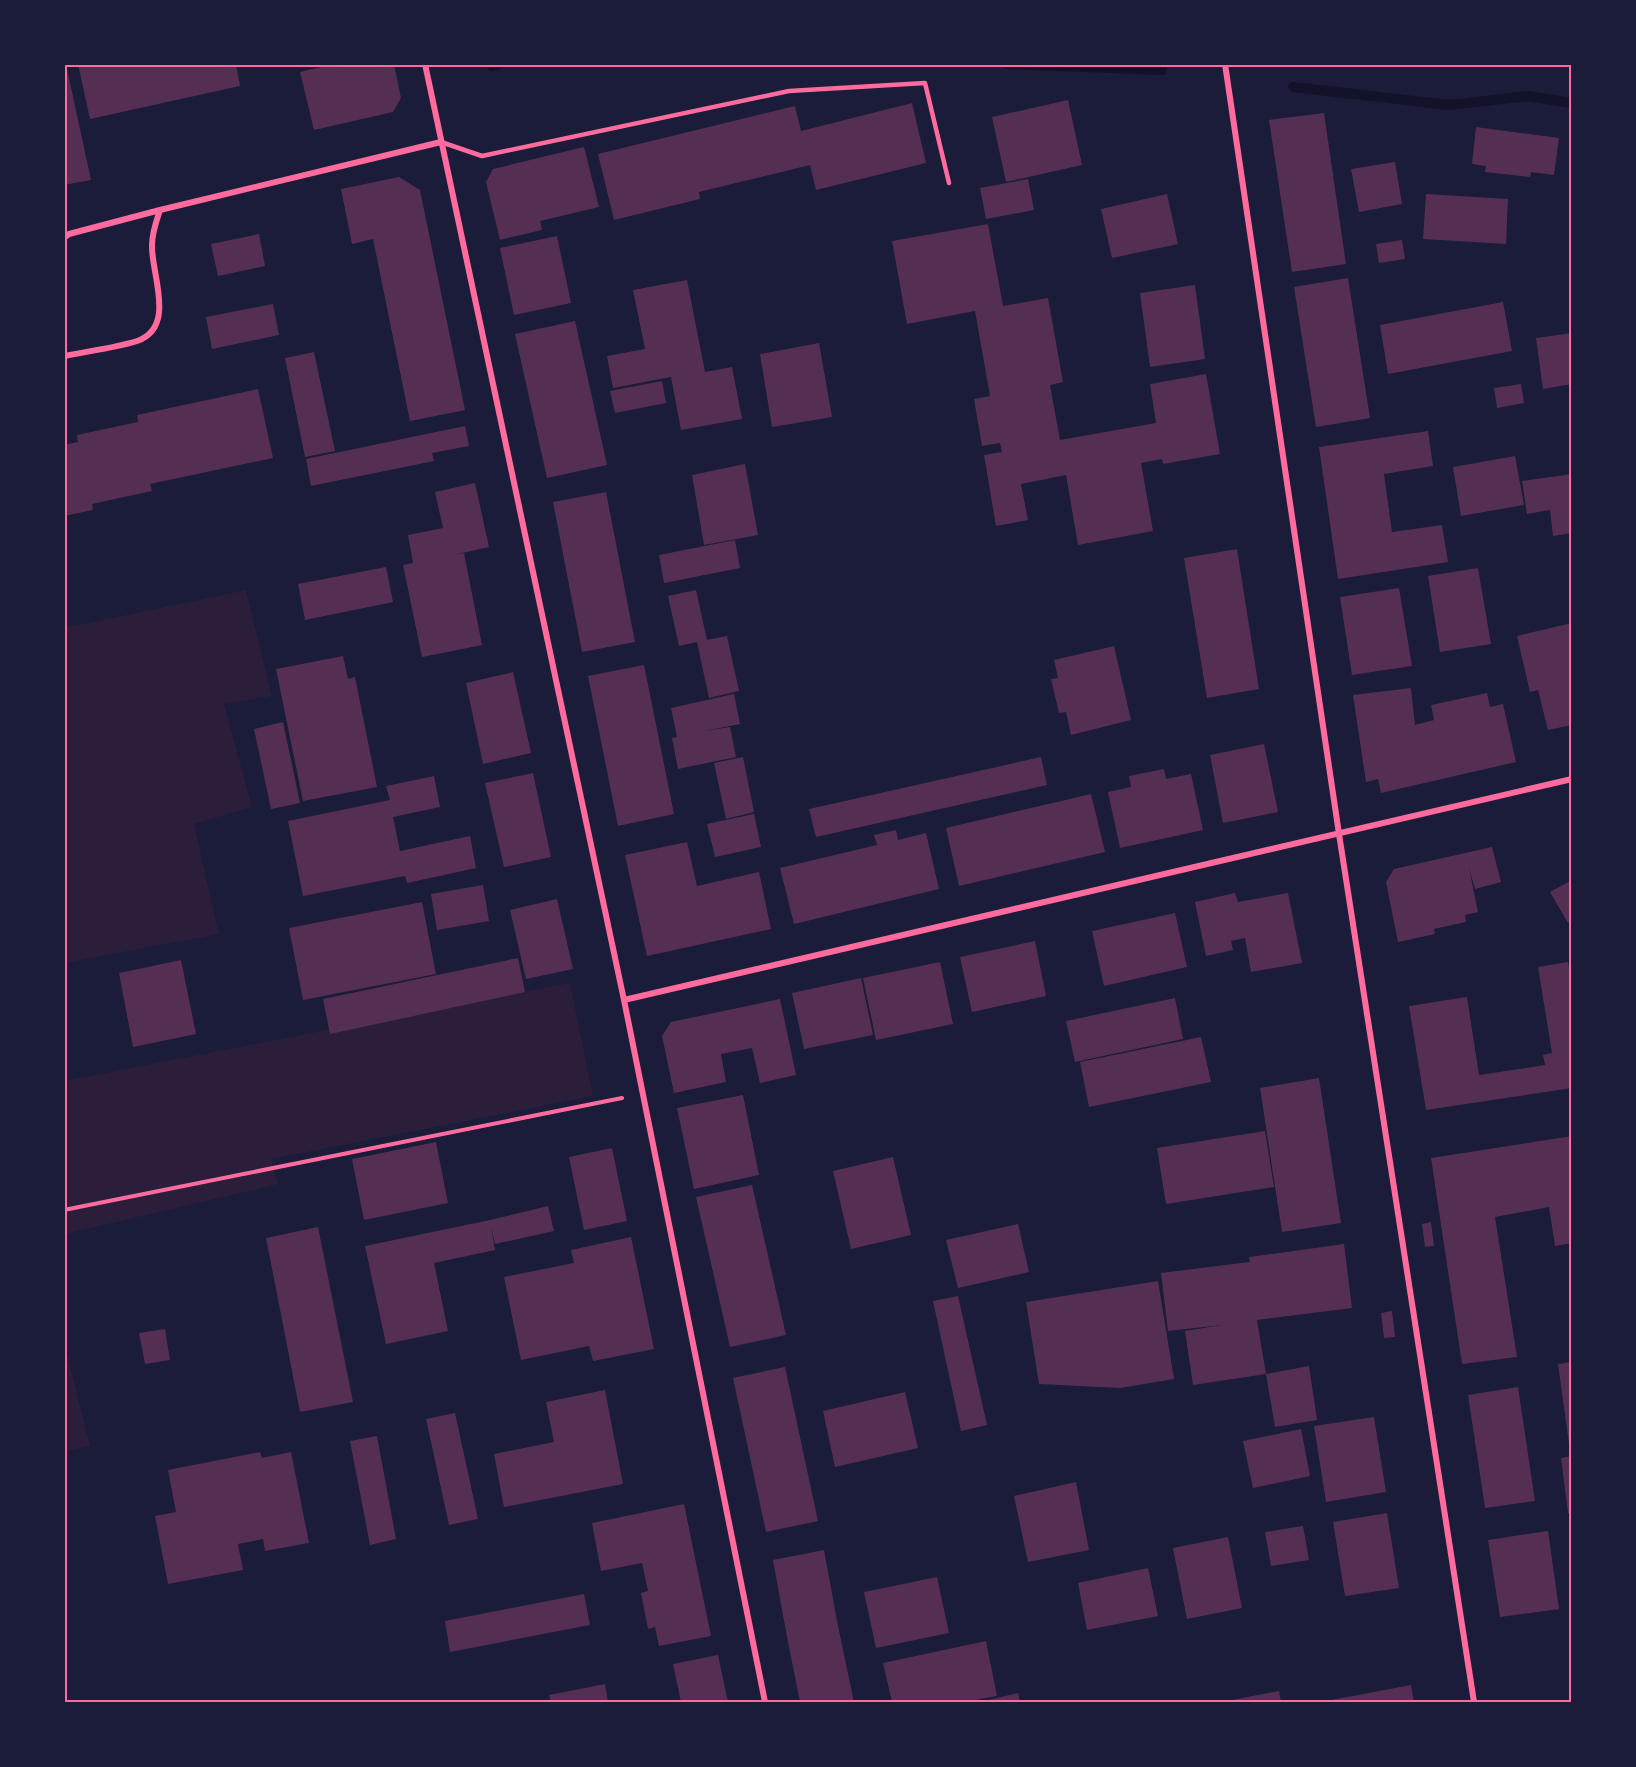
<svg xmlns="http://www.w3.org/2000/svg" width="1636" height="1767" viewBox="0 0 1636 1767" font-family="'Roboto Condensed',sans-serif">
<rect width="100%" height="100%" fill="#1b1b3a"/>
<path fill="#2a1e3b" d="M246,590L272,696L224,704L252,807L194,824L219,934L65,963V628Z
M570,983L593,1096L271,1159L278,1184L65,1234L64,1081Z
M64,1341L90,1446L65,1451H64Z"/>
<g fill="none" stroke-linecap="round" stroke-linejoin="round">
<path stroke="#12122b" stroke-width="10" d="M1008,64L1162,70
M492,66L499,64
M1293,87L1449,105L1528,96L1572,103"/>
</g>
<path fill="#542f53" d="M64,64H66L91,180L64,185Z
M78,64H236L240,86L90,119Z
M334,64H394L401,98L393,112L314,130L300,72Z
M1068,100L1082,165L1006,182L992,117Z
M912,103L926,163L816,190L810,165L699,192L700,199L614,220L598,154L795,106L801,131Z
M1324,113L1346,264L1292,272L1269,120Z
M1476,127L1559,138L1554,175L1531,172L1530,177L1485,172L1486,166L1472,164Z
M584,147L599,207L540,221L542,230L500,240L486,182L493,169Z
M1395,162L1402,204L1359,212L1351,169Z
M399,177L420,190L465,410L410,421L373,239L352,244L341,189Z
M1028,179L1034,210L986,219L980,188Z
M1167,194L1178,244L1112,258L1101,209Z
M1426,194L1508,199L1506,244L1423,239Z
M988,224L1003,306L1048,298L1063,382L1050,385L1060,440L1156,423L1150,384L1206,374L1220,454L1163,464L1162,459L1141,463L1153,531L1078,545L1066,475L1021,484L1028,520L996,526L984,455L1002,452L1000,443L982,446L974,399L990,396L975,311L907,324L892,241Z
M259,234L265,266L218,276L211,244Z
M557,236L571,303L514,315L500,248Z
M1402,240L1405,259L1379,263L1376,244Z
M1348,278L1370,418L1316,427L1294,287Z
M687,280L705,372L732,367L742,419L681,430L671,377L613,388L607,356L645,349L633,290Z
M1195,285L1205,359L1150,367L1140,293Z
M1503,302L1512,351L1388,374L1380,325Z
M273,304L279,335L212,349L206,317Z
M575,321L607,465L547,478L515,334Z
M1572,333V384L1543,389L1536,338Z
M819,343L832,417L772,427L760,354Z
M314,352L335,451L305,457L285,358Z
M662,381L666,403L615,413L610,391Z
M1521,384L1524,403L1497,408L1494,388Z
M258,389L273,458L150,484L152,491L92,504L93,510L64,516V445L78,442L77,435L138,422L137,415Z
M465,426L469,446L432,453L434,461L311,486L306,459Z
M1428,431L1433,466L1384,474L1392,532L1442,525L1448,562L1338,579L1319,447Z
M1515,456L1524,505L1461,516L1453,467Z
M745,464L758,535L704,545L692,475Z
M1572,474V533L1553,536L1550,510L1527,514L1522,481Z
M475,483L489,547L453,555L464,553L482,645L422,657L403,565L413,563L408,535L443,528L435,492Z
M606,492L635,642L582,652L553,502Z
M735,540L740,568L664,583L659,555Z
M1237,549L1259,689L1207,698L1184,558Z
M386,567L393,602L305,620L298,584Z
M1478,568L1491,644L1440,652L1428,576Z
M1399,588L1412,666L1352,675L1340,597Z
M696,590L707,640L727,636L739,691L709,698L697,642L679,646L668,596Z
M1572,623V725L1548,730L1538,690L1530,692L1517,636Z
M1114,646L1131,720L1071,735L1066,712L1059,713L1051,679L1058,678L1054,660Z
M343,656L348,679L355,677L377,787L303,801L276,669Z
M644,665L674,814L618,826L588,676Z
M513,672L531,753L483,764L466,683Z
M1411,688L1415,725L1434,720L1431,705L1487,693L1490,707L1503,704L1516,762L1381,793L1378,779L1366,782L1353,695Z
M734,694L740,724L704,731L730,727L736,757L678,769L672,738L677,737L671,708Z
M283,722L300,803L271,809L254,729Z
M1264,744L1278,812L1223,823L1210,755Z
M743,757L754,812L726,819L714,763Z
M1041,757L1047,785L816,837L809,809Z
M1164,769L1166,779L1191,774L1203,830L1120,848L1108,792L1131,787L1129,776Z
M533,773L551,857L504,867L485,783Z
M434,776L440,807L393,817L400,851L470,836L476,868L407,883L405,876L303,896L288,821L390,800L386,786Z
M1091,794L1105,852L959,886L946,828Z
M754,814L761,847L715,857L707,824Z
M896,830L898,840L926,833L939,889L794,924L780,868L877,845L874,835Z
M687,842L697,886L759,872L771,929L647,956L625,855Z
M1492,847L1501,882L1475,889L1469,868L1478,912L1465,915L1466,922L1434,929L1435,934L1398,942L1386,882L1394,869Z
M1572,880V921L1568,923L1550,892Z
M483,885L489,921L437,930L431,894Z
M1235,893L1238,902L1288,893L1302,963L1251,972L1245,938L1231,941L1233,950L1206,956L1195,902Z
M557,899L573,969L526,979L510,910Z
M422,902L436,974L303,1000L289,928Z
M1175,913L1187,967L1104,986L1092,931Z
M1035,941L1046,996L972,1012L960,957Z
M518,958L525,992L330,1034L323,999Z
M181,960L196,1034L133,1047L119,973Z
M940,962L953,1024L876,1040L863,978Z
M1568,962L1572,983V1088L1426,1110L1409,1006L1467,997L1479,1075L1545,1065L1543,1055L1552,1053L1538,967Z
M861,978L873,1035L804,1049L792,993Z
M1175,998L1183,1039L1075,1062L1066,1021Z
M780,999L796,1075L760,1083L752,1048L721,1054L726,1082L674,1093L662,1036L671,1022Z
M1201,1037L1211,1082L1089,1107L1080,1062Z
M1319,1078L1341,1223L1282,1232L1260,1088Z
M743,1095L759,1175L694,1189L677,1108Z
M1265,1131L1274,1187L1166,1204L1157,1148Z
M1572,1136V1243L1555,1246L1549,1207L1495,1217L1517,1357L1462,1364L1431,1158Z
M436,1142L448,1203L364,1220L352,1159Z
M612,1148L627,1221L584,1230L569,1157Z
M893,1157L911,1235L851,1249L833,1171Z
M752,1185L786,1335L730,1347L696,1197Z
M548,1206L554,1231L495,1244L491,1227L495,1250L434,1263L448,1331L386,1344L365,1246L490,1220Z
M1431,1222L1434,1246L1425,1247L1422,1224Z
M1018,1224L1029,1272L958,1288L946,1240Z
M318,1227L353,1402L300,1412L266,1238Z
M631,1237L654,1349L593,1361L589,1346L521,1360L504,1277L574,1263L571,1250Z
M1344,1244L1352,1308L1257,1320L1266,1374L1309,1366L1317,1420L1275,1427L1266,1374L1193,1385L1185,1331L1222,1325L1168,1331L1161,1273L1250,1262L1249,1257Z
M1158,1281L1174,1379L1120,1388L1039,1384L1026,1302Z
M958,1296L987,1425L961,1431L933,1301Z
M1392,1311L1395,1337L1384,1338L1381,1313Z
M165,1329L170,1360L145,1364L139,1333Z
M1572,1362V1451H1570L1558,1364Z
M785,1367L818,1521L766,1532L733,1378Z
M1518,1387L1535,1501L1485,1508L1468,1395Z
M605,1390L623,1484L504,1507L494,1454L554,1442L546,1402Z
M905,1392L918,1448L835,1467L823,1411Z
M455,1413L478,1519L449,1525L426,1419Z
M1374,1417L1386,1492L1326,1502L1314,1426Z
M1301,1429L1310,1476L1253,1488L1243,1441Z
M377,1436L396,1539L370,1545L350,1441Z
M260,1452L262,1458L291,1452L309,1543L265,1551L263,1539L238,1544L243,1570L168,1584L155,1516L176,1512L168,1470Z
M1572,1456V1513H1568L1561,1458Z
M1076,1482L1089,1550L1028,1562L1014,1496Z
M684,1504L711,1636L659,1646L655,1627L648,1629L641,1593L648,1591L642,1563L601,1571L592,1523Z
M1387,1513L1399,1588L1345,1596L1333,1522Z
M1303,1526L1309,1560L1271,1566L1265,1532Z
M1548,1531L1559,1609L1500,1617L1488,1540Z
M1228,1537L1242,1608L1187,1619L1173,1548Z
M824,1550L838,1626L854,1702H800L787,1637L773,1560Z
M1148,1568L1158,1616L1087,1630L1078,1583Z
M937,1577L949,1633L876,1648L864,1592Z
M584,1594L590,1625L450,1652L445,1621Z
M986,1641L997,1696L964,1702H892L883,1663Z
M718,1655L728,1702H681L673,1664Z
M605,1684L608,1702H551L549,1695Z
M1411,1685L1414,1702H1326V1701Z
M1279,1691L1281,1702H1227V1701Z
M1018,1693L1020,1702H980Z"/>
<g fill="none" stroke-linecap="round" stroke-linejoin="round">
<path stroke="#ff6b9d" stroke-width="4" d="M64,1210L622,1098"/>
<path stroke="#ff6b9d" stroke-width="4.5" d="M441,142L482,156L789,91L925,83L949,183"/>
<path stroke="#ff6b9d" stroke-width="6" d="M425,64L624,1000L765,1702
M1225,64L1339,834L1474,1702
M160,210L441,142
M64,238L69,234L160,210C156,222 152,233 152,245C151,274 177,327 137,341C115,348 88,351 64,356
M624,1000L1572,779"/>
</g>
<rect width="1636" height="1767" fill="none" stroke="#1b1b3a" stroke-width="132"/>
<rect x="66" y="66" width="1504" height="1635" fill="none" stroke="#ff6b9d" stroke-width="2"/>
</svg>
